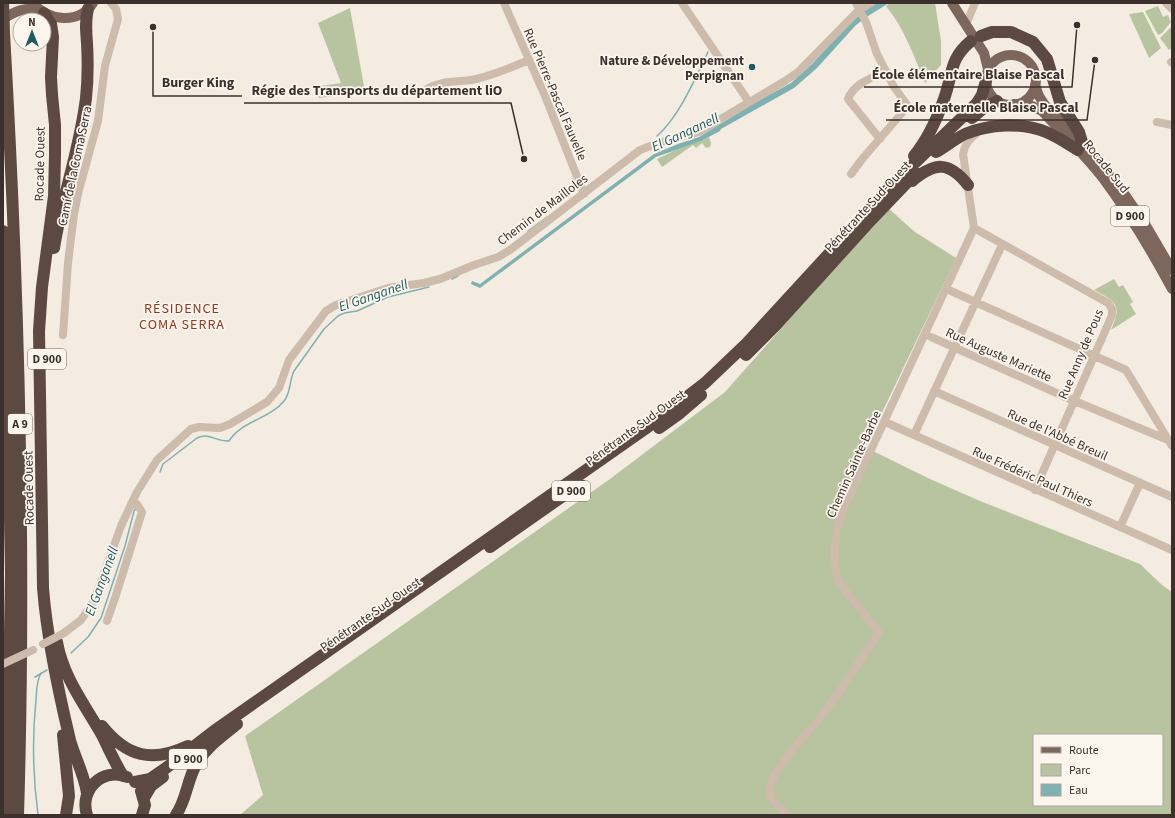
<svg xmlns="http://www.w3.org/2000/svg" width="1175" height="818" viewBox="0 0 1175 818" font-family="'Source Sans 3',sans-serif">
<rect width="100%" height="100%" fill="#f4ebe1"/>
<path fill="#b8c4a0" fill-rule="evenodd" d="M890,3H935L941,41V65L925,83C914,56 904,28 886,6Z
M1158,6L1163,17L1168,15L1171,22L1162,33L1158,35L1145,11Z
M350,8L365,92L319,98L314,87L341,83L318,23Z
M1143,12L1161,48L1149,58L1129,14Z
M1172,26V48L1169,50L1160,38Z
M709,137L711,143L710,147L706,148L702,143L696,148L693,145L662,167L657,159L680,148L701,141Z
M888,208L915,232L956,258L866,446L875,452L930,479L980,501L1140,564L1162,585L1172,592V815H240L263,795L245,736L610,479L725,392ZM1034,735H1162V805H1034Z
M1114,279L1119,287L1123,285L1133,302L1130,304L1136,314L1111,330C1122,305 1117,302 1094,290Z"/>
<path fill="#7fb0b2" d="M877,3H889L868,16L856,25L817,68L794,88L721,129L720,131L701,141L656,157L480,288L471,284L472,281L480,284L654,154L678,144L699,137L756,102L791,83L812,64L844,29L864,11Z"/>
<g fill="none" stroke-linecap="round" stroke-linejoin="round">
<path stroke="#7fb0b2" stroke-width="1.5" d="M657,136C679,117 696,77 708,52
M528,231L547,217
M452,279L458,276
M160,472L163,464L197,438C211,432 215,442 229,441C241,421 270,419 284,401C291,393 289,381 294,371L324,329L338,316L344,313L357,311L388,297L429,287
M71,653L88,637L101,618L125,546L134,511L136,508
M35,677L47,670
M38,815C33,777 32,738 36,700C37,690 36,682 41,673"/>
<path stroke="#cdbbac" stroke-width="8" d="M504,3L545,96L584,194
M682,3L749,102
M1166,3L1172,9
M967,22L975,3
M1171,62L1172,63
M427,89C445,79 458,83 476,79C494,75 512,67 529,60
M1157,122L1172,125
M880,139L848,99C853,84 873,77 886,71
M851,174L863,158L908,106L894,87L877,54L866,22L856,3
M974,228L1108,303L1112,309V315C1087,374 1060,431 1035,490
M974,228L963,154C965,144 969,139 977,133
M951,291L1126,370L1172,446
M63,335L68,263L74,214L79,190L98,121L105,66L118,19L116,9L111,3
M931,337L1070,399L1168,440
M934,391L1172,497
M885,422L1172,550
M914,435L1002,245
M1120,527L1140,483
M107,621L116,595L142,512L137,504H131
M64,633L81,620L94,601L121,526L137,492L157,460L191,429L199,427L220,428L230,424L267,402L279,388L289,360L326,311L336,305L388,288L424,283L440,279L474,265L498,257L510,250L640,150L658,143L699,132L785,81L798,72L859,10L871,3
M787,815C780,808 768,799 770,788C772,768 812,729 825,711C845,686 861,658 879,633L838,581L835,566V545L837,529L844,508L974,228"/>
<path stroke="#7d675c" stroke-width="10" d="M33,3C48,21 79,25 93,3
M952,3L984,53L988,69
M3,19C14,12 26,6 39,10
M986 80a25 25 0 1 1 50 0a25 25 0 1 1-50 0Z
M1035,85L1039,96L1044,104L1082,142L1121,189L1145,224L1172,270
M1014,104L1032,106L1042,111C1062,133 1084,154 1102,177C1129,213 1151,250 1172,289"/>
<path stroke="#5c4a42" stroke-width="12" d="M44,13L51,24L53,37L51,77L52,95L55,125V155L54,196L42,287L39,331L43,588C47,639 58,690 70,740C75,758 84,774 87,793
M4,33C19,294 26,554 18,815
M981,36L992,32H1011L1033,42L1047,59L1060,102L1079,132L1082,142
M972,118L985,107L997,101
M936,152C945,147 955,139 965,134C989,124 1022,122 1046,132C1058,137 1068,144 1078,150
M914,156C927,140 937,119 944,99C953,74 949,59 971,41
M912,181C935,162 949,161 968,185
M3,231L7,362L11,573L7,815
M54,248C62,197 80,149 86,98C88,80 88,61 87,43C86,31 85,21 88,9
M746,355L776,325L871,220L916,173
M659,428L680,413L701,395
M490,547L580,484
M57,642C63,677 85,705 102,735C109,749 115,763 123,776
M102,726C127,757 152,763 188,746
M63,735L69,796L66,815
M135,782L150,779L166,768L214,731L649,426L705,383L747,343L893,184L977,103L982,95L986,81
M141,791L145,805L142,815
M144,798L151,786L163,777
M87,815C79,790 102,767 127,777
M176,815C187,799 187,779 197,763C206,747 223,736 237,724"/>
<path stroke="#cdbbac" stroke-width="8" d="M43,644L64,633
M3,664L33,650"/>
<path stroke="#5c4a42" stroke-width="12" d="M3,3L4,33"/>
</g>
<circle fill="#1f5a5e" stroke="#fbf5ee" stroke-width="1.5" cx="752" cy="67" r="4"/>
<g text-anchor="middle" stroke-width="3.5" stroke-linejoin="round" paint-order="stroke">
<g fill="#fbf5ee" stroke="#756b66" stroke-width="1">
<rect x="1111" y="206" width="38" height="20" rx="3"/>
<rect x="28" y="349" width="38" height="20" rx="3"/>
<rect x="8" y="414" width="24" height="20" rx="3"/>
<rect x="552" y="481" width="38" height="20" rx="3"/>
<rect x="169" y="749" width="38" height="20" rx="3"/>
</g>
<g font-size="12" font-weight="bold" fill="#3b302b">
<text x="1130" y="220">D 900</text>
<text x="47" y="363">D 900</text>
<text x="20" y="428">A 9</text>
<text x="571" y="495">D 900</text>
<text x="188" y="763">D 900</text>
</g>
<g font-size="13" font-weight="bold" fill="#3b302b" stroke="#fbf5ee" text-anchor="end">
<text x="744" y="65">Nature &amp; Développement<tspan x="744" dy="15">Perpignan</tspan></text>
</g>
<g font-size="13" fill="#3b302b" stroke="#fbf5ee">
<text transform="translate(556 94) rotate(67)" y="5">Rue Pierre-Pascal Fauvelle</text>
<text transform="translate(39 164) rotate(-89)" y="5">Rocade Ouest</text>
<text transform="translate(74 166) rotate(-78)" y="5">Camí de la Coma Serra</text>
<text transform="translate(1107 166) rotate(51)" y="5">Rocade Sud</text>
<text transform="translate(867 206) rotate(-47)" y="5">Pénétrante Sud-Ouest</text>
<text transform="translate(542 209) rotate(-37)" y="5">Chemin de Mailloles</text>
<text transform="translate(999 354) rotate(24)" y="5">Rue Auguste Mariette</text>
<text transform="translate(1080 354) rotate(-67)" y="5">Rue Anny de Pous</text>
<text transform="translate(635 427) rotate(-36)" y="5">Pénétrante Sud-Ouest</text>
<text transform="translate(1058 434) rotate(24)" y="5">Rue de l'Abbé Breuil</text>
<text transform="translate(853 464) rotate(-66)" y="5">Chemin Sainte-Barbe</text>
<text transform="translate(1033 476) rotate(24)" y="5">Rue Frédéric Paul Thiers</text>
<text transform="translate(28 488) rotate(-91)" y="5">Rocade Ouest</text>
<text transform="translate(370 614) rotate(-35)" y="5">Pénétrante Sud-Ouest</text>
</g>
<g font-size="14" font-style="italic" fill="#1f5a5e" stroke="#fbf5ee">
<text transform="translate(685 132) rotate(-25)" y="5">El Ganganell</text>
<text transform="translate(373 295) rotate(-19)" y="5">El Ganganell</text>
<text transform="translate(101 581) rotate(-70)" y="5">El Ganganell</text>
</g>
<g font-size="14" letter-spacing="1" fill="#8c3b22" stroke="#fbf5ee">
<text x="182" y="313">RÉSIDENCE<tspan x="182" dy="16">COMA SERRA</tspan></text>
</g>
</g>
<path fill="none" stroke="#3b302b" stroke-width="1.5" d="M1077 25L1072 87H864M153 27L153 96H242M524 159L511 103H244M1095 60L1087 120H886"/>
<g fill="#3b302b" stroke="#fbf5ee" stroke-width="1.5">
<circle cx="1077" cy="25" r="4"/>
<circle cx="153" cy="27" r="4"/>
<circle cx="524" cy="159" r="4"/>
<circle cx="1095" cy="60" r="4"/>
</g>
<g font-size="14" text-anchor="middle" font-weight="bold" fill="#3b302b" stroke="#fbf5ee" stroke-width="3.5" stroke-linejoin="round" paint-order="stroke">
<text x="968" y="79">École élémentaire Blaise Pascal</text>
<text x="198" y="87">Burger King</text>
<text x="377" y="95">Régie des Transports du département liO</text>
<text x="986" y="112">École maternelle Blaise Pascal</text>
</g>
<rect width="1175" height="818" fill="none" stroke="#3b302b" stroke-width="8"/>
<rect x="1033" y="734" width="130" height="72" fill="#fbf5ee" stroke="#aea6a0"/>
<rect x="1041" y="747" width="20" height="6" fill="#7d675c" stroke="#aea6a0"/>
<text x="1069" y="754" font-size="12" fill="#3b302b">Route</text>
<rect x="1041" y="764" width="20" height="12" fill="#b8c4a0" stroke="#aea6a0"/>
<text x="1069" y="774" font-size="12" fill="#3b302b">Parc</text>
<rect x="1041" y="784" width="20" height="12" fill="#7fb0b2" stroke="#aea6a0"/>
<text x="1069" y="794" font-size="12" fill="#3b302b">Eau</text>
<g transform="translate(32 32)"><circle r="19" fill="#fbf5ee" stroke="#aea6a0"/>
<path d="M0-3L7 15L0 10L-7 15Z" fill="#1f5a5e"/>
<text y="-6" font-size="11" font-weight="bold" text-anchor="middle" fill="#3b302b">N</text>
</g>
</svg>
